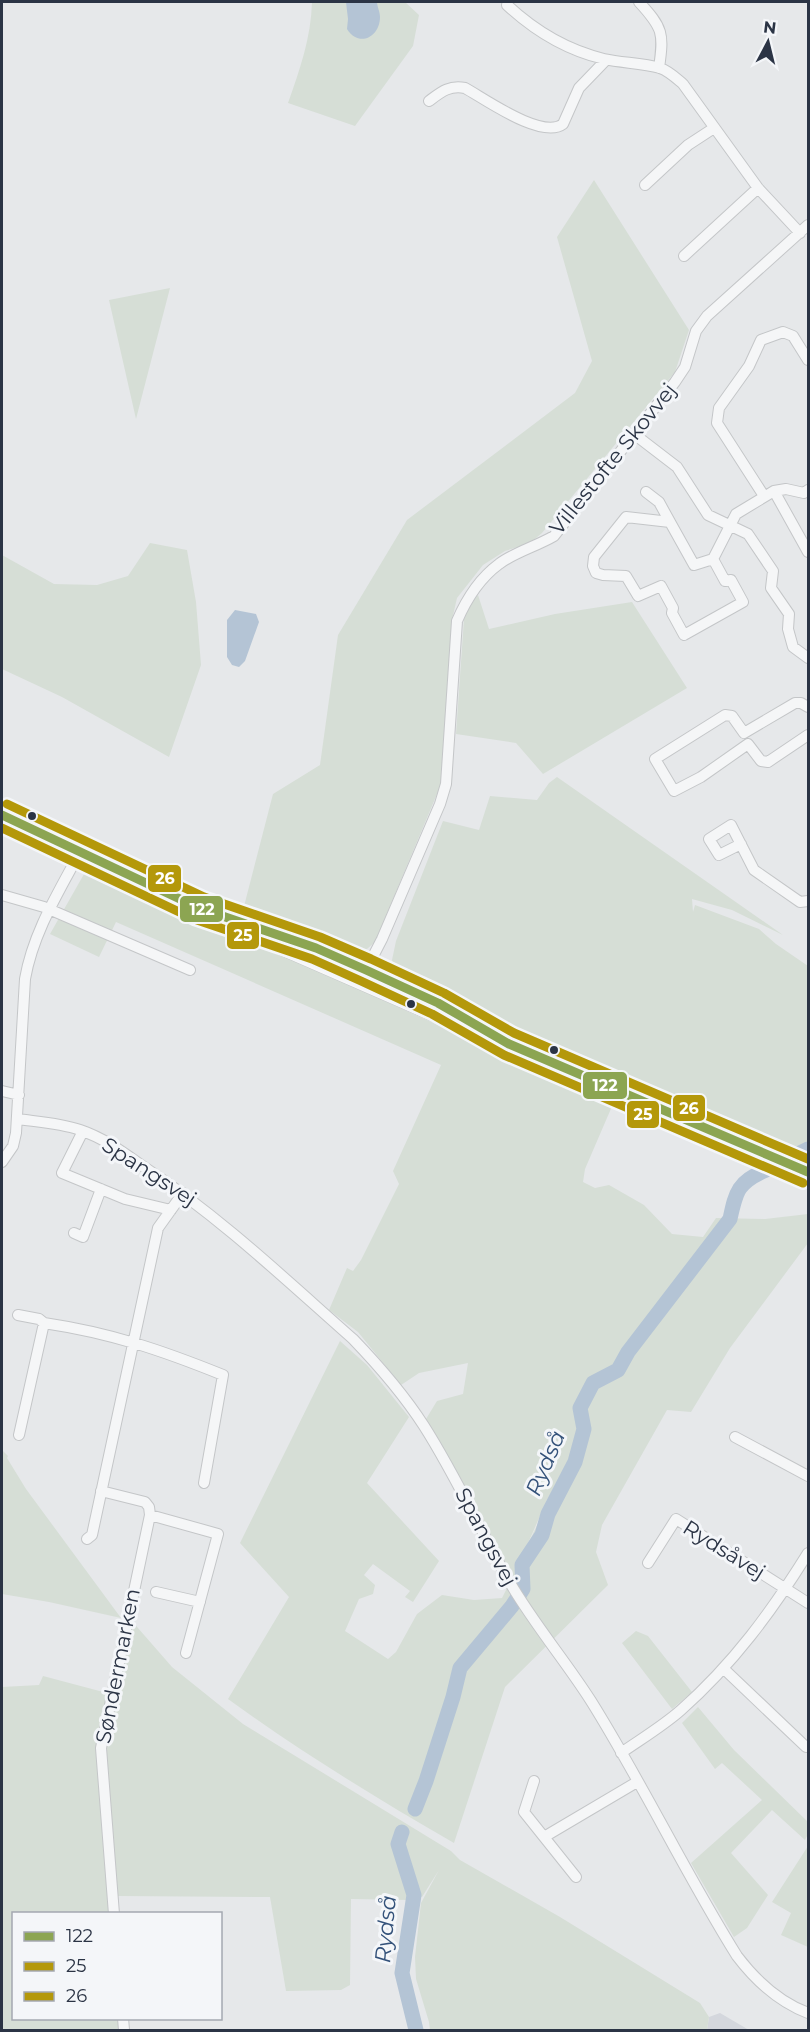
<svg xmlns="http://www.w3.org/2000/svg" width="810" height="2032" viewBox="0 0 810 2032" font-family="Montserrat,sans-serif">
<rect width="100%" height="100%" fill="#e6e8ea"/>
<path fill="#d4d7dd" d="M720,2013L749,2030H707L709,2017Z"/>
<path fill="#d6ded6" fill-rule="evenodd" d="M312,2H405L419,15L413,46L355,126L288,103C300,69 311,38 312,2Z
M594,180L689,330L675,372L542,533L530,543L505,551L483,565L457,598L452,620L442,782L375,942L360,955L242,914L273,794L320,765L338,635L407,520L575,393L592,361L557,237Z
M170,288L136,419L109,300Z
M150,543L187,550L196,602L201,665L169,757L62,697L2,669V555L54,584L97,585L128,576Z
M478,595L489,629L555,614L632,602L687,688L543,774L516,743L456,734L464,619L469,603Z
M557,777L783,935L732,910L692,899L693,912L695,905L759,929L776,944L808,966V1165L784,1154L770,1142L486,1018L395,972L392,960L396,941L443,821L479,830L490,796L537,800L549,783Z
M88,867L613,1104L585,1169L583,1182L595,1188L609,1185L644,1205L672,1234L703,1237L716,1218L765,1219L808,1214V1243L730,1348L691,1412L667,1410L602,1525L596,1552L608,1585L505,1687L454,1843C376,1798 301,1752 228,1699L289,1597L240,1543L340,1341L367,1365L409,1417L367,1483L439,1561L413,1602L405,1597L410,1591L373,1564L364,1575L375,1585L373,1594L359,1599L345,1631L388,1659L396,1652L417,1614L442,1595L474,1600L502,1598L513,1576L450,1459L426,1419L437,1401L463,1394L468,1363L419,1373L401,1385L358,1332L329,1310L347,1268L353,1271L361,1260L399,1184L393,1171L441,1065L116,922L99,957L50,934ZM568,1461V1462L525,1550L547,1500Z
M2,1450L8,1456L7,1458L26,1489L121,1618L49,1602L2,1594Z
M131,1620L172,1667L243,1724L451,1851L460,1860L560,1917L700,2003L709,2017L707,2030H430L429,2022L416,1979L415,1957L421,1903L439,1870L422,1897L410,1893V1900L351,1899L350,1985L341,1990L286,1991L270,1897L118,1896L103,1747Z
M636,1631L648,1636L692,1692L672,1709L622,1643Z
M43,1676L107,1693L97,1749L109,1913L14,1914V2018L118,2019L119,2030H2V1687L39,1685Z
M698,1707L734,1750L808,1822V1834L805,1840L772,1810L731,1853L768,1895L747,1928L734,1937L691,1863L762,1800L722,1763L715,1769L682,1723Z
M808,1846V1947L781,1935L791,1913L772,1902Z"/>
<path fill="#b4c4d5" d="M346,2H377C377,6 380,12 380,17C380,37 359,48 347,29L348,19Z
M235,610L256,614L259,622L245,661L239,667L232,665L227,657V620Z"/>
<g fill="none" stroke-linecap="round" stroke-linejoin="round">
<path stroke="#b4c4d5" stroke-width="15" d="M800,1153L808,1149
M415,1809L426,1781L453,1697L460,1668L512,1606L523,1589L522,1565L542,1535L548,1514L575,1462L584,1429L580,1408L593,1383L618,1370L628,1352L730,1219C736,1191 738,1182 766,1170
M402,1832L398,1844L414,1895L402,1973L416,2030"/>
<g stroke="#c4c6c8" stroke-width="12">
<path id="minor" d="M639,2C663,28 664,33 659,68
M507,5C536,32 566,50 604,59C622,63 642,63 660,68C669,71 676,78 683,84L758,188L800,233
M429,101C441,92 449,85 465,88C485,99 542,140 563,124L579,88L606,60
M645,185L688,145L714,128
M684,256L758,188
M634,434L677,467L708,515L748,534L773,571L771,588L789,614L788,629L793,647L808,658
M774,491L808,552
M646,492L659,502L670,522
M764,496L717,423L719,408L749,366L761,340L783,332L793,336L808,360
M713,559L694,565L670,522L626,517L594,557L593,566L596,573L603,575L626,576L638,596L661,586L673,608L672,613L684,635L743,602L731,580L725,581L713,559L736,514L774,491L786,489L804,493L808,490
M808,707L801,703H795L744,733L732,716L725,715L655,759L674,791L701,777L748,744L761,761L768,762L808,735
M741,844L719,855L709,839L731,825L754,870L800,902L808,901
M2,895L44,907L190,970
M366,970L382,939L440,804L446,784L457,621C466,600 480,578 499,564C513,553 537,546 554,536L675,382L685,367L696,331L707,316L808,225
M2,1091L19,1095
M17,1119C39,1122 60,1123 80,1130C104,1138 124,1153 144,1167C220,1217 285,1279 353,1339C379,1366 404,1395 424,1426C456,1476 480,1530 509,1581C533,1623 565,1660 591,1701C643,1784 685,1873 737,1956C756,1981 779,2002 808,2013
M83,1131L62,1173L125,1199L171,1210
M2,1162L13,1146L16,1133L25,979C33,933 58,893 80,852
M74,1233L83,1237L101,1189
M18,1315L39,1319L44,1323
M19,1435L44,1323C111,1333 161,1350 223,1375L204,1483
M735,1437L808,1476
M101,1491L145,1502L149,1507L150,1515L101,1748L114,1914
M150,1515L218,1534L186,1653
M87,1539L92,1535L158,1228L183,1193
M648,1563L676,1519L808,1603
M156,1592L200,1602
M724,1669L806,1747
M621,1753C641,1739 663,1726 681,1710C733,1664 772,1611 808,1553
M534,1781L524,1812L576,1877
M544,1837L637,1782
M123,2018L124,2030"/>
</g>
<g stroke="#c2c5c8" stroke-width="15">
<path id="major" d="M2,815L206,910
M199,908L231,926L467,1029L509,1044L808,1172
M249,926C328,951 405,982 475,1026"/>
</g>
<use href="#minor" stroke="#f5f6f7" stroke-width="10"/>
<use href="#major" stroke="#f8f8f8" stroke-width="14"/>
<g stroke="#f4f6f9" stroke-width="14">
<path id="bus-1" d="M2,815L199,908L316,948L366,970L438,1003L509,1044L808,1172"/>
</g>
<g stroke="#f4f6f9" stroke-width="14">
<path id="bus-2" d="M2,828L194,919L312,959L361,981L432,1014L504,1055L803,1183"/>
</g>
<g stroke="#f4f6f9" stroke-width="14">
<path id="bus-3" d="M7,804L204,897L320,937L371,959L444,993L514,1033L808,1159"/>
</g>
<use href="#bus-1" stroke="#8ca552" stroke-width="9"/>
<use href="#bus-2" stroke="#b4980a" stroke-width="9"/>
<use href="#bus-3" stroke="#b4980a" stroke-width="9"/>
</g>
<g fill="#2b3445" stroke="#f4f6f9" stroke-width="2">
<circle cx="32" cy="816" r="5"/>
<circle cx="411" cy="1004" r="5"/>
<circle cx="554" cy="1050" r="5"/>
</g>
<g text-anchor="middle" stroke-width="6" stroke-linejoin="round" paint-order="stroke">
<g font-size="21" fill="#2b3445" stroke="#f4f6f9">
<text transform="translate(613 459) rotate(-51)" y="7">Villestofte Skovvej</text>
<text transform="translate(149 1172) rotate(33)" y="7">Spangsvej</text>
<text transform="translate(486 1537) rotate(62)" y="7">Spangsvej</text>
<text transform="translate(724 1550) rotate(32)" y="7">Rydsåvej</text>
<text transform="translate(118 1666) rotate(-79)" y="7">Søndermarken</text>
</g>
<g font-size="22" font-style="italic" fill="#34527a" stroke="#f4f6f9">
<text transform="translate(545 1463) rotate(-67)" y="8">Rydså</text>
<text transform="translate(385 1929) rotate(-85)" y="8">Rydså</text>
</g>
</g>
<g stroke="#f4f6f9" stroke-width="2">
<rect x="147" y="864" width="35" height="29" rx="6" fill="#b4980a"/>
<rect x="179" y="895" width="45" height="28" rx="6" fill="#8ca552"/>
<rect x="226" y="921" width="34" height="29" rx="6" fill="#b4980a"/>
<rect x="582" y="1071" width="46" height="29" rx="6" fill="#8ca552"/>
<rect x="672" y="1094" width="34" height="28" rx="6" fill="#b4980a"/>
<rect x="626" y="1100" width="34" height="29" rx="6" fill="#b4980a"/>
</g>
<g font-size="16" text-anchor="middle" font-weight="bold" fill="#fff">
<text x="165" y="884">26</text>
<text x="202" y="915">122</text>
<text x="243" y="941">25</text>
<text x="605" y="1091">122</text>
<text x="689" y="1114">26</text>
<text x="643" y="1120">25</text>
</g>
<rect width="810" height="2032" fill="none" stroke="#2b3445" stroke-width="6"/>
<rect x="12" y="1912" width="210" height="108" fill="#f4f6f9" stroke="#a4a8b1" stroke-width="1.5"/>
<rect x="24" y="1932" width="30" height="9" fill="#8ca552" stroke="#a4a8b1" stroke-width="1.5"/>
<text x="66" y="1942" font-size="18" fill="#2b3445">122</text>
<rect x="24" y="1962" width="30" height="9" fill="#b4980a" stroke="#a4a8b1" stroke-width="1.5"/>
<text x="66" y="1972" font-size="18" fill="#2b3445">25</text>
<rect x="24" y="1992" width="30" height="9" fill="#b4980a" stroke="#a4a8b1" stroke-width="1.5"/>
<text x="66" y="2002" font-size="18" fill="#2b3445">26</text>
<g transform="translate(768 42) rotate(7)" stroke="#f4f6f9" stroke-width="4.5" paint-order="stroke">
<path d="M0-4.5L10 22L0 15L-10 22Z" fill="#2b3445"/>
<text y="-9" font-size="16" font-weight="bold" text-anchor="middle" fill="#2b3445">N</text>
</g>
</svg>
